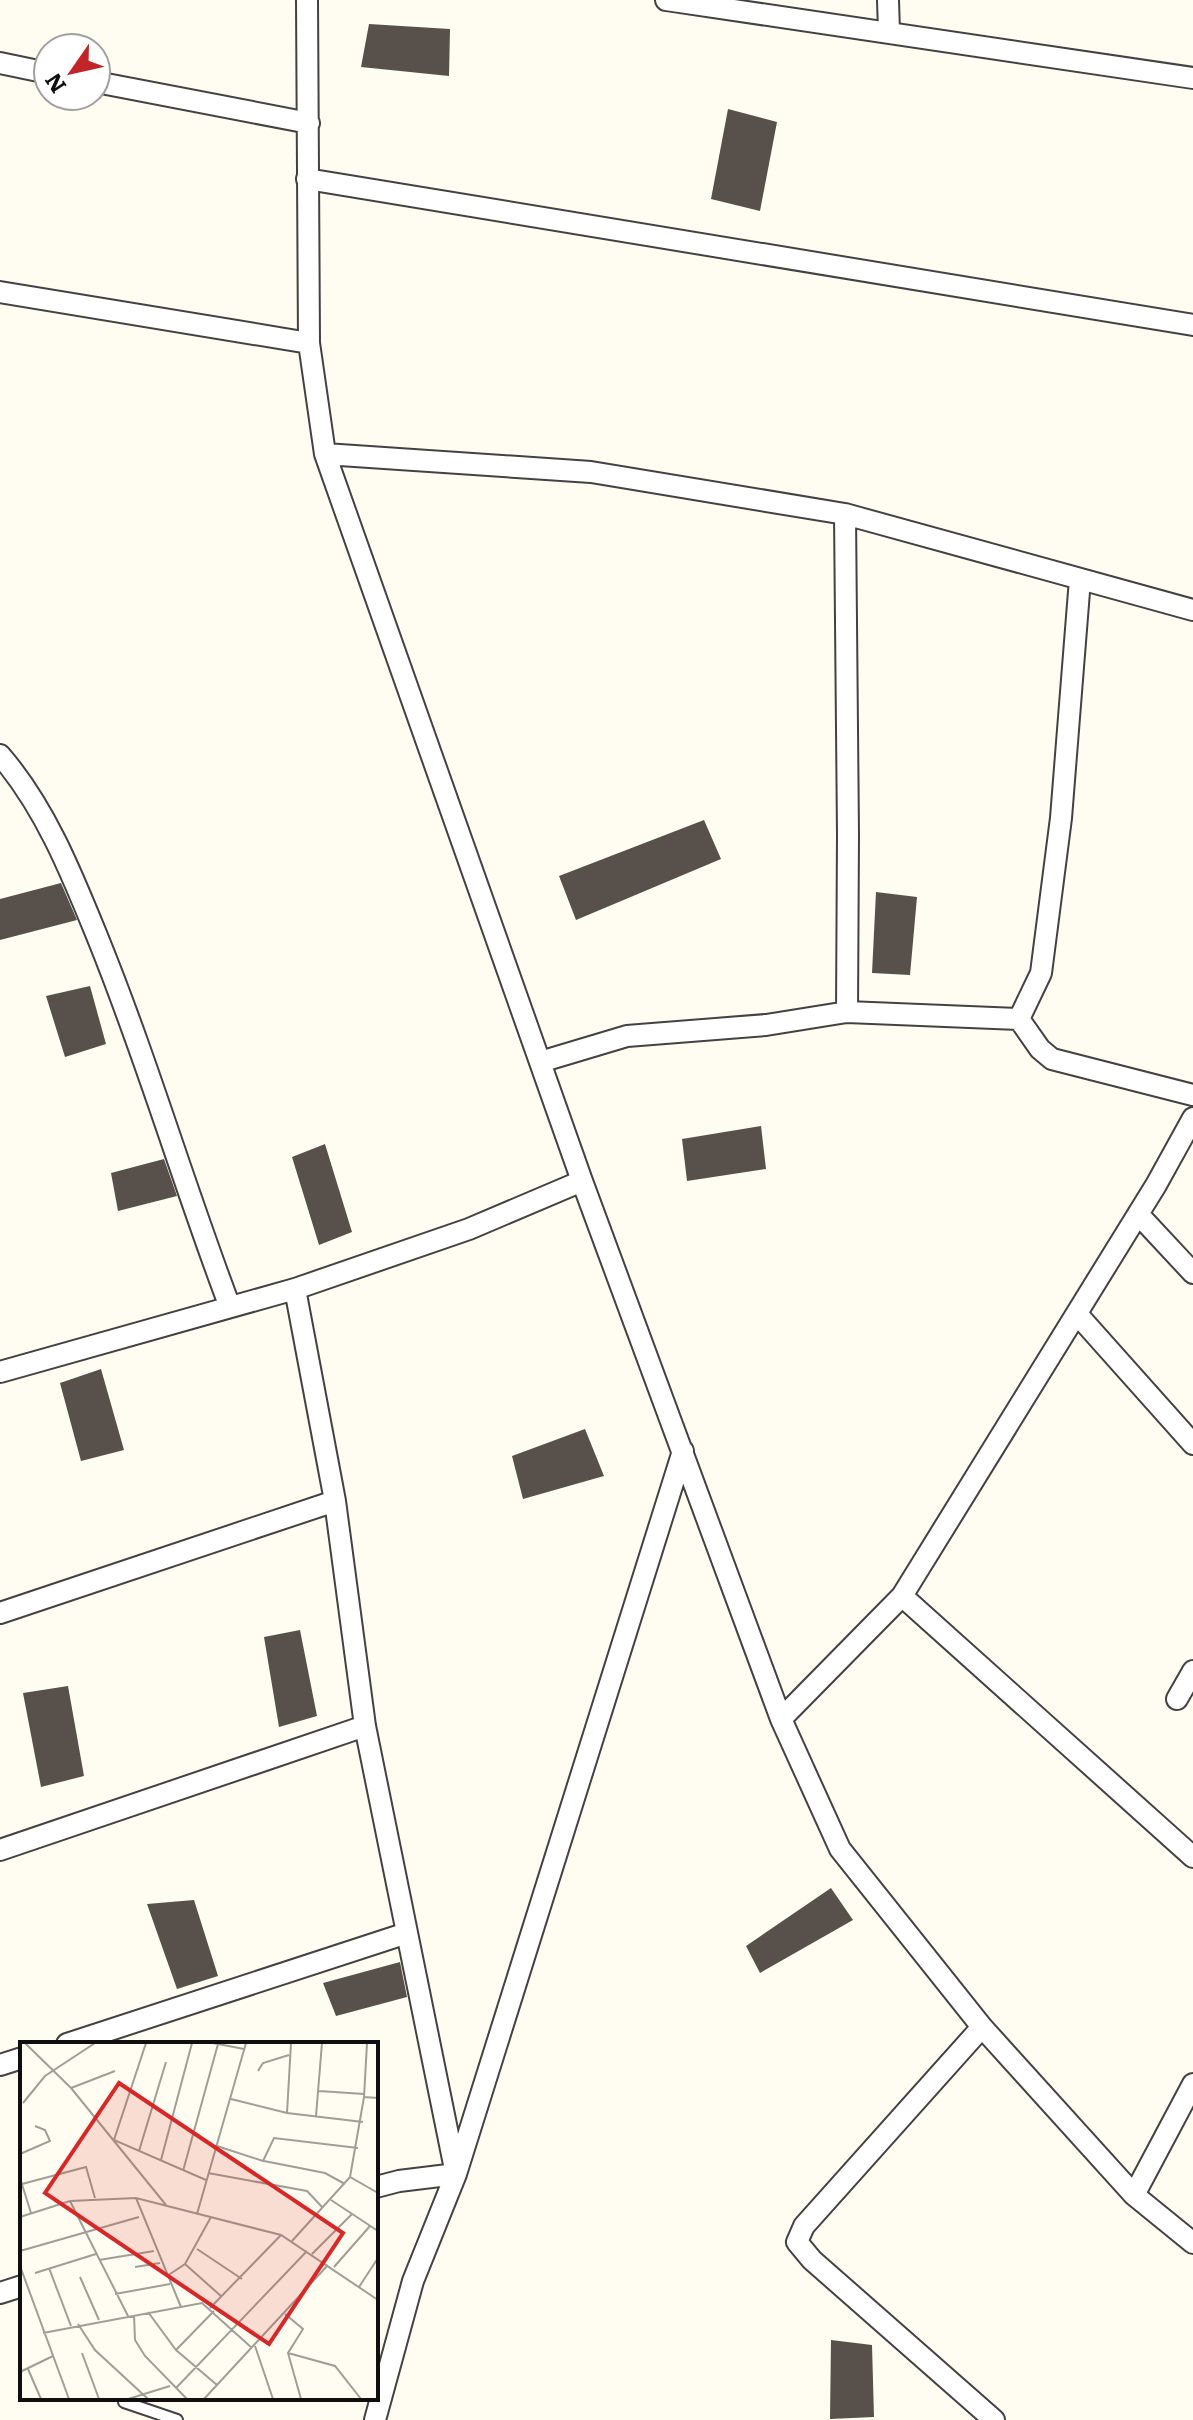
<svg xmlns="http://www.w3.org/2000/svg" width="1193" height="2420" viewBox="0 0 1193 2420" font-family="Literata,serif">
<rect width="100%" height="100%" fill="#fffdf1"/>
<path fill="#58504b" d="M369,24L450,29L449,76L361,67Z
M728,109L777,122L760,211L711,199Z
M704,820L721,859L576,920L559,876Z
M61,883L77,920L0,940V899Z
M876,892L917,897L910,975L872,973Z
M90,986L106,1044L65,1057L46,996Z
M761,1126L766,1169L687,1181L682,1139Z
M325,1144L352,1232L319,1245L292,1157Z
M164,1159L177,1196L118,1211L111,1173Z
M101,1369L124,1450L81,1461L60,1383Z
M585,1429L604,1476L523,1499L512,1456Z
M300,1630L317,1716L279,1727L264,1637Z
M68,1686L84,1776L41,1787L23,1693Z
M831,1888L853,1920L760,1973L746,1946Z
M194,1900L218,1976L177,1989L147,1904Z
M400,1962L407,1997L336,2016L323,1983Z
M831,2340L872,2345L874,2417L830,2419Z"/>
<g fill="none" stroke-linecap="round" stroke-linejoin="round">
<g stroke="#424242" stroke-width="14">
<path id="service" d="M124,2402L177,2420"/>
</g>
<g stroke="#424242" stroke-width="24">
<path id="minor" d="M307,0L309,343L325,454L582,1181L781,1719L840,1849L982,2027L1134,2195L1193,2243
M666,0L1193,78
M888,0L889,32
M0,63L48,73
M96,82L309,123
M307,179L1193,325
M0,292L309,343
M325,454L591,472L845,514L1193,610
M845,514L848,835L847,1012
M0,755C46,808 73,877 99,941C148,1062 184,1186 230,1307
M1019,1019L1041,973L1061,818L1080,579
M1019,1019L1040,1049L1052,1059L1193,1095
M540,1062L627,1036L766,1025L847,1012L1019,1019
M1138,1214L1193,1273
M295,1289L335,1501L365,1726L456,2174L399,2181L376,2187
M1077,1314L1193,1444
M0,1372L295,1289L469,1229L582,1181
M902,1596L1193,1857
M0,1613L335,1501
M1177,1699L1193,1671
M781,1719L902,1596L1156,1185L1193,1118
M0,1850L365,1726
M982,2027L804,2226L797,2242L812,2260L994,2420
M67,2044L407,1933
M0,2065L22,2058
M1134,2195L1193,2084
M0,2293L22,2286
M375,2420L413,2281L456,2174L683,1451"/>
</g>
<use href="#service" stroke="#fff" stroke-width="10"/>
<use href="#minor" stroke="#fff" stroke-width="20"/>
</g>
<g transform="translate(20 2042)">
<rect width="358" height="358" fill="#fffdf1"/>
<path fill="none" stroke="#9f9e97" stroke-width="2" d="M5,1L51,46L146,163M126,1L94,98L186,138M193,1L224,7M238,29L243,21L269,13M51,46L95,29M299,49L344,52M344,55L347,1M211,57L267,71L343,80M3,61L25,34L75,1M267,71L271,1M296,74L302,1M197,104L243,119L254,96L338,106M119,109L146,20M0,112L30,99L25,88L15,84M141,118L172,1M244,119L305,131L325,142M163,129L198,2M188,131L287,149L303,166M330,135L344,55L358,56M0,136L11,171M2,142L66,125L75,156M116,156L161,265M311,158L358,189M50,159L108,274M177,172L226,1M0,175L50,159L116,156L261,193L358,258M272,199L330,135L358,151M177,207L222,237M0,209L119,175M292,212L332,172M79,218L134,209M165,222L202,255M0,224L49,357M115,225L140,221M314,225L350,184M29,226L51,284M15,231L76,212M147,234L165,222L191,175M60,235L79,278M339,245L358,216M95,252L150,242M190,266L261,193M128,270L156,308L197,343M265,272L283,287L268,311L281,357M114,273L115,298L125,314L167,357M58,282L75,308L128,357M23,291L182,261L232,306M235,304L253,357M156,308L194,269M62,311L79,357M268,311L315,324L341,357M8,327L21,357M0,330L33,314M156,346L287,209M108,357L150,344M184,357L308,223"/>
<path fill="#d62828" fill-opacity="0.15" stroke="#d62828" stroke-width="4" d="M99,41L323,191L249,302L25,151Z"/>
<rect width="358" height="358" fill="none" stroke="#0f0f0f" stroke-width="4"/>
</g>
<g transform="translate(72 72) rotate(236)"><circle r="38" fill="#ffffff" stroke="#9f9f9f" stroke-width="2"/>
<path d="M0-6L14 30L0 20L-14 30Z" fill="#c12527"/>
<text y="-12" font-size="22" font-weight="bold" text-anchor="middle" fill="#0f0f0f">N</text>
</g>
</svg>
